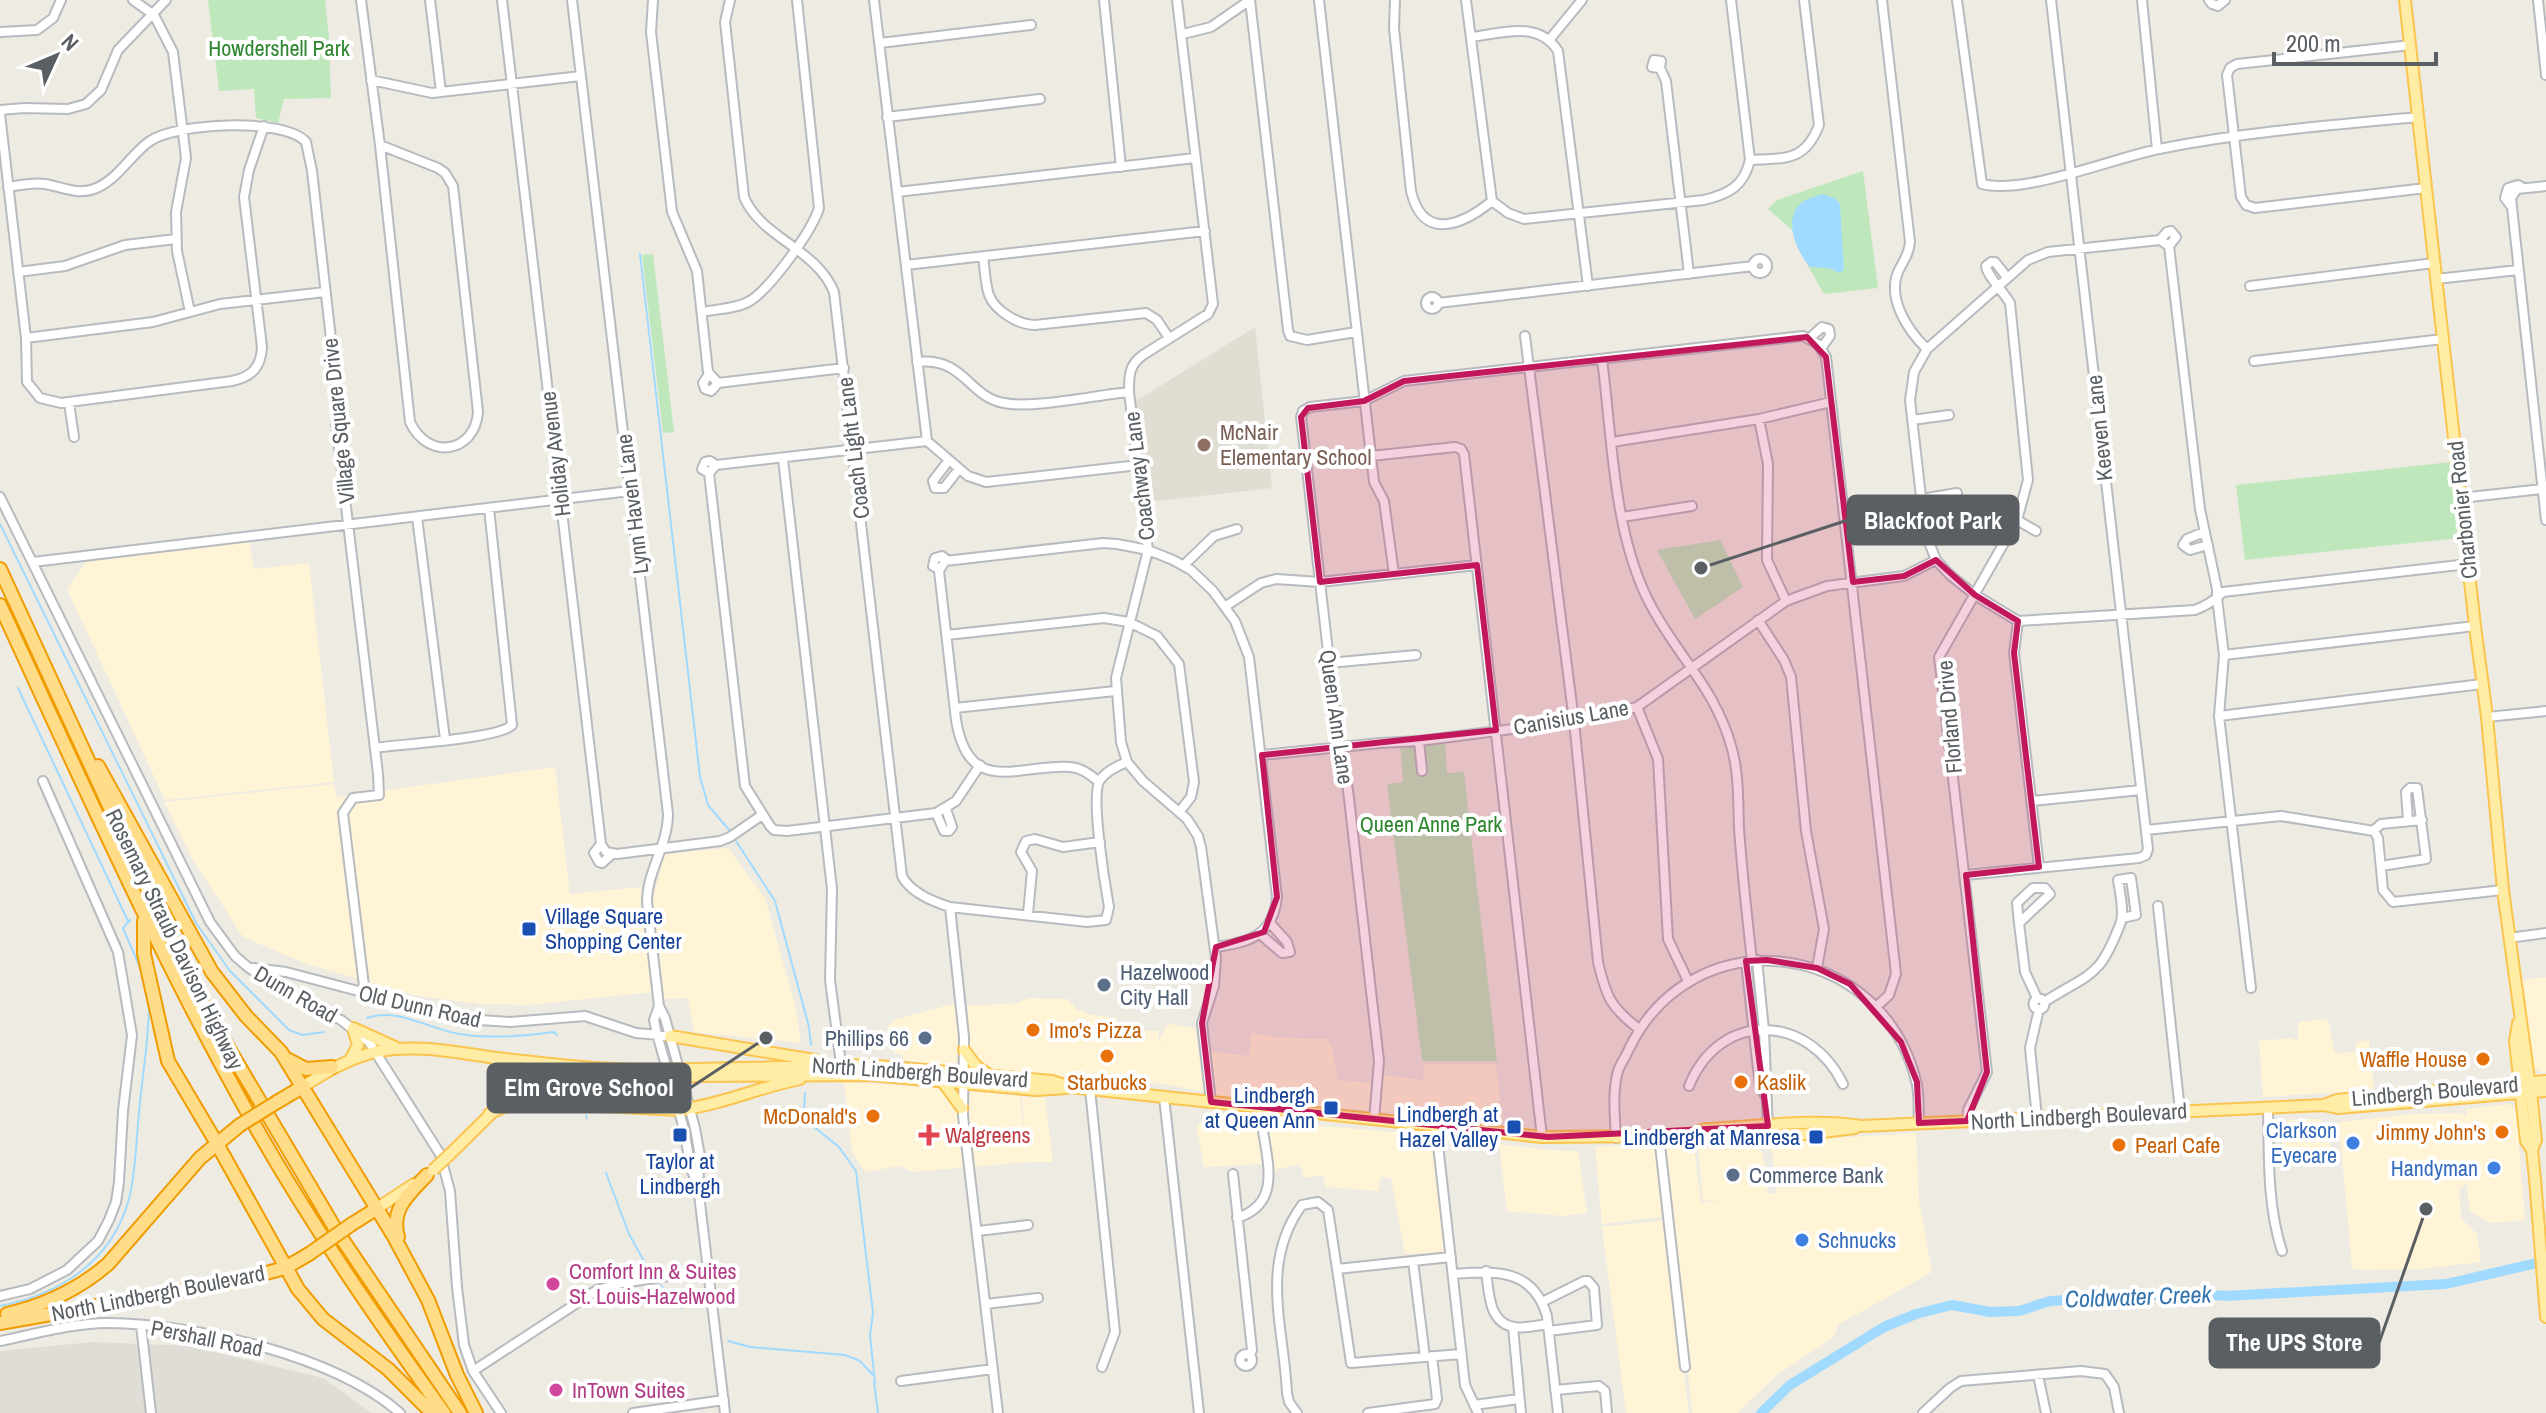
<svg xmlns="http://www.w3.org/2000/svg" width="2546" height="1413" viewBox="0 0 2546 1413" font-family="'Archivo Narrow',sans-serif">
<rect width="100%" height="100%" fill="#eeebe2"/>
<path fill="#fff4d6" d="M249,542L254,569L309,563L334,782L165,800L67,589L86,562Z
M555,767L570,894L641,887L653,992L529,1005L481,1004L418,996L307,964L243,937L193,860L164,802L334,784L337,797Z
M728,848L765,898L796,1009L801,1043L694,1032L688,998L664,999L653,897L665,854Z
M2546,977V1072L2544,1073L2534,1069L2531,1063L2522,980Z
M1028,998L1068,999L1076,1009L1089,1014L1117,1018L1119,1027L1128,1030L1158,1031L1161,1052L1160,1038L1168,1024L1195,1028L1204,1092L1165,1084L986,1071L970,1052L967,1006L1018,1003Z
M956,1003L960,1049L959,1060L952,1066L903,1060V1056L891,1050L887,1041L888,1026L894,1020Z
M2328,1019L2335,1053L2356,1052V1042L2369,1040L2374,1090L2263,1097L2259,1041L2291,1038L2298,1041V1022Z
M1251,1033L1284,1038L1327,1039L1332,1048L1338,1080L1376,1083L1382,1075L1423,1080L1424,1064H1496L1503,1123L1215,1096L1209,1051L1249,1056Z
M844,1082L942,1088L1020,1096L1025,1147L1022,1097L1045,1098L1053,1162H1027L913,1172L899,1166L865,1172L852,1152Z
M2509,1104L2516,1109L2525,1220L2490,1223L2473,1213L2470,1211L2466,1180L2464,1187L2459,1188L2461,1218L2477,1234L2481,1262L2421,1269L2359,1270L2352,1268L2339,1122L2413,1114L2461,1113L2466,1117V1109Z
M1207,1114L1249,1117L1254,1131H1259L1262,1164L1204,1167L1197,1128Z
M2320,1119L2329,1130L2331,1152L2326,1157L2284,1160L2281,1125L2288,1120Z
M1269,1122L1431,1135L1445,1252L1405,1254L1391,1178L1380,1177L1379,1191L1326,1187L1323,1175L1304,1178L1300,1164L1273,1170Z
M1916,1133L1919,1201L1932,1272L1838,1325L1834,1337L1777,1375L1737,1413H1692L1666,1144L1694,1147L1701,1203L1725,1199L1703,1201L1698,1148L1757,1146L1763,1155L1768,1194L1777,1193L1771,1142Z
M1499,1144L1547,1150L1578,1151L1587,1213L1563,1216L1507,1211Z
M1654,1144L1663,1217L1602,1224L1595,1147Z
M1663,1220L1689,1413H1626L1602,1227Z"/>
<path fill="#dfddd6" d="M93,1342L189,1346L323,1378L372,1413H0V1351Z"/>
<path fill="#e0ddd2" d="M1255,327L1272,488L1148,502L1136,401Z"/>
<path fill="#bee8bc" d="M208,0H325L329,39L331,98L284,99L278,123L256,118L254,89L219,91Z
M1863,171L1878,288L1824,294L1799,250L1792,230L1768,209L1777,200Z
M653,254L674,432L663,433L642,255Z
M2452,462L2460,538L2245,560L2236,485Z
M1720,540L1743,587L1695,619L1657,550Z
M1445,740L1447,773L1464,772L1497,1061H1422L1387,784L1403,782L1400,745Z"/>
<path fill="#a1daff" d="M1823,194L1836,199L1840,204L1844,269L1840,273L1828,268L1810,267C1796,251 1781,216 1804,201C1809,198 1817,196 1823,194Z"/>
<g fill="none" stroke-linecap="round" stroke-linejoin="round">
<path stroke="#a1daff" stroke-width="2" d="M640,254L700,777L708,805L729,830
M0,524L196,923L230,971L289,1030L302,1035L324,1032
M18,688L128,921
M736,841L775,901L809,1027L811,1045
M130,920L123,928L141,970
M367,1018C396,1007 430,1029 459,1034C489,1039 524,1036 554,1032L557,1035
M805,1093L804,1112L808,1122L839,1147L856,1171L873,1313L870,1335L875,1383
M586,1116L587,1118
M606,1173L629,1234L650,1272
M660,1285L682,1308
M0,1306C61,1294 112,1261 129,1199C136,1171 136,1141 139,1113C142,1077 149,1040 149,1003
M728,1341L750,1347L845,1355L860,1361L873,1375
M874,1382L878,1413"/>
<path stroke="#a1daff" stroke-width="10" d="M1761,1413L1790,1385L1884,1327L1916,1314L1952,1305L1990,1312L2019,1311L2050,1301L2187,1293L2226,1296L2446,1284L2546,1261"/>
<g stroke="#b7babf" stroke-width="12">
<path id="minor" d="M133,0L154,15L173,52L186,158L176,212L177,251L190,312
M361,0L380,145L410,422C428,461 475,453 478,412L453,186L445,173L438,168L380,145
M430,0L441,92
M502,0L601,844L606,852L617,854L720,841L730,837L762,815
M572,0L668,814C668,845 647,871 647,902L659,1006L665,1018L695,1128L700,1156L698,1186L725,1413
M653,0L651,32L672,212L697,271L708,372L718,383
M730,0L725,22L744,197C761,238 816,248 834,292L902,876C910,892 934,902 950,907L1087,922L1106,920L1109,907C1105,885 1090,794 1100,780C1106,771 1117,766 1127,762
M874,0L927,441
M1104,0L1121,167
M1177,0L1213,304L1208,314L1143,355C1129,365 1129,375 1129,392L1148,550L1116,678L1121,742L1127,762L1143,781L1187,819L1198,836L1201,847L1216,958L1214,986L1202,1023L1211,1102
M1250,0L1288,330L1290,336L1307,340L1356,332
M1319,0L1374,482L1384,501L1394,574
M1395,0L1394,28L1411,191C1423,243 1464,224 1492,201
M1466,0L1492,201
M1882,0L1910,242C1909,255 1903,261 1898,272C1887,299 1908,331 1927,349
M1957,0L1982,184C2025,195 2113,158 2159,149C2244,132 2332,125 2419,117
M2142,0L2157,149
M2209,0L2212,4L2218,6L2225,0
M2538,0L2546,75
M0,32L37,30L53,18L61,0
M1183,34L1211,27L1250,0
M1472,37C1502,33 1538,20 1558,51L1588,286
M1550,39L1582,0
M880,43L1031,25
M2411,45L2237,64L2230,68L2227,75L2241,197L2246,205L2255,208L2426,188
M1660,68L1652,67L1654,60L1661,61L1660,68L1666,81L1689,274
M371,80L432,93L581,76
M0,110L24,108L68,109L86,104L101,90L118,50L166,0
M0,114L26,338L27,382L40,398L61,403L232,381C252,377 261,367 262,347L244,197L249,170L264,126
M887,117L1040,99
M1750,160C1785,158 1805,162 1819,125L1804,0
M2546,186L2517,189L2511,198L2546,520
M8,187C20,185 33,182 45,184C62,187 77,195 94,189C118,180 130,155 150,141C176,123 284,117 306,142L312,171L336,383V423L378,774L379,795L353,798L343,813L365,994
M897,192L1195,158
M1492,201L1508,213L1524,219L1704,200C1729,194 1744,186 1750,160L1731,0
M2511,206L2505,198L2508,188L2518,185L2523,188
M2160,240L2167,232L2171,231L2176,237L2169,246
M983,257C985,269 985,284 989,295C995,311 1019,325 1035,325L1146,313L1157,320L1169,338
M1753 266a7 7 0 1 1 14 0a7 7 0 1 1-14 0Z
M906,265L1205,231
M18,272L65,266L125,245L176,239
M2436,279L2518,270
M2250,286L2434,263
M1426 303a6 6 0 1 1 12 0a6 6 0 1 1-12 0Z
M1438,303L1753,266
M702,312C716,309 733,309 746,303C767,294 812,231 819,208L797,0
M1525,336L1574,721L1598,962C1606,996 1610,1007 1639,1029
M26,338L153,322L220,304L325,292
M1810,338L1822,327L1829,329L1830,336L1822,347
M1602,359C1612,436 1613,532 1649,602C1676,655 1716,688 1732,749C1739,775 1738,801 1739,828C1742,872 1747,916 1752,961
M2254,361L2443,339
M917,362C965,357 968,397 1004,403C1034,409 1096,395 1129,392
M709,374L703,383L705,389L711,391L718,383
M718,383L844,368
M69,403L74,437
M1303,411L1310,407L1364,401L1404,381L1803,336L1818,344L1826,357L1896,974L1889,995L1876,1007
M1303,411L1301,417L1339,747L1348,790L1379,1061L1374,1120
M1759,419L1768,464L1767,560L1786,601
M1912,420L1949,415
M927,441L968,476L986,482L1139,465
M1612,442L1759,419L1831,402
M1461,449L1464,454L1542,1137
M1371,456L1455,447L1461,449
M783,459L832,889L830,980L841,1064
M949,460L933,481L935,488H944L959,469
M709,473L745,786L770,826L774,830L787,831L936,813L956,801L980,765
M709,473L716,465L927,441
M709,473L702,469L705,462L710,461L716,465
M0,497L210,922L235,956L249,968L291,995L341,1020L369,1042L440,1154L450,1191L457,1287L464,1345L473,1371L501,1413
M2461,498L2542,489
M1921,499L1957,493
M417,517L445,739
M1622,517L1692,506
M2017,520L2036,531
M2204,532L2187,539L2183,545L2190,550L2208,545
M33,562L630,491
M1184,565L1214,536L1237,529
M939,569L933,566L935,558L942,556L947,560
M1226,606L1261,583L1276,579L1320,582L1477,565
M1758,620L1784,660L1791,677L1806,831L1824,929L1817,968
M2018,621L2014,653L2039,867
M947,635L1104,618L1129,622L1157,636L1179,664L1194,782L1191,797L1180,811
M2224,655L2475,626
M1329,663L1416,655
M1637,707L1658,759L1668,939L1688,981
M955,708L1115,691
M2219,716L2482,684
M2487,717L2546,711
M1419,741L1422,771
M375,748C401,744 498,739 512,725L489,508
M1262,755L1380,743L1419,741L1574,721L1637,707L1786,601L1827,586L1904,576L1936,560
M1098,781C1090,775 1082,768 1071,767C1020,763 969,799 956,720L939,571L945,561L1103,543L1117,544L1148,550L1173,560L1191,570L1213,591L1235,621L1249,657L1277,897C1273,936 1250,942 1216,947
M2032,801L2141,790
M936,813L944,831H949L952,827L946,809
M2146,830L2281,816L2374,831L2378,838L2383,890L2393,902L2503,890
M2373,831L2381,824L2422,820
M601,844L594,853L599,862L602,863L612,854
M2381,866L2426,859L2417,788H2410L2406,792L2408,821
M1966,875L2139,858L2146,855L2148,849L2051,0
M2158,906L2180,1111
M950,907L964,1037L963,1116L998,1413
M1028,914L1032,871L1021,852L1026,841L1035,839L1063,847L1100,842
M2019,923L2017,903L2033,888H2045L2050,894L2019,923L2025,972L2037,998
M1260,934L1282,953L1290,952L1287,942L1270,923
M2509,938L2546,933
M1757,960L1764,1030L1768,1130
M1746,962L1760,1087L1765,1095
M253,968L286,972L465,1019L510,1022L585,1016L636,1033L670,1036
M2251,988L2219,716L2224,655L2217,598V589L2200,509L2169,246L2160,240L2048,252L2028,260L1927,349L1914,372L1910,400L1925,532L1936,560L1950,575L1975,595L2018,621L2195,610C2206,606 2215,600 2223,592L2468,564
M2033.5 1004a5.5 5.5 0 1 1 11 0a5.5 5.5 0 1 1-11 0Z
M2044,1002C2093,971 2099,979 2121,922C2124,908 2120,894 2118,880L2131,878L2136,915L2122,918
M659,1006L654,1020L657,1034L684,1129L691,1169L698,1185
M1689,1086C1720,1010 1808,1013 1843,1084
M1090,1089L1115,1332L1102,1367
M1164,1097L1199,1413
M2268,1107C2269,1154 2267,1206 2282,1251
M2037,1118L2030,1048L2039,1009
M1967,1121L1968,1110L1987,1072L1939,657L2017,520L2028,480L2010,303C2004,292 1987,276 1986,266L1991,262H1995L2006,276
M1436,1127L1465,1385L1478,1413
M1659,1136L1685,1367
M1616,1138C1615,1116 1612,1092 1618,1071C1621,1063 1626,1056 1629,1049C1693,916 1881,939 1916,1081C1920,1094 1918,1110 1919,1123
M1233,1174L1252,1350L1250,1355
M1237,1218C1290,1201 1260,1147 1261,1107
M978,1231L1028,1225
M1451,1257L1337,1269L1351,1363L1461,1354
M1413,1261L1425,1357
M1486,1271C1489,1291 1488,1323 1514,1327C1524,1329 1538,1325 1548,1324
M1454,1274C1495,1271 1533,1268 1547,1316L1558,1413
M0,1296L30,1289L67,1270L98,1241L109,1220L116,1202L119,1182L123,1111L132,1035L118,952L43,781
M1542,1302L1584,1281H1588L1594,1288L1597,1325L1549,1331
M986,1304L1038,1298
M141,1325L151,1413
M1513,1327L1521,1413
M0,1341C35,1334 72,1323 108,1323C195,1324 334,1355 400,1413
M1240 1360a6 6 0 1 1 12 0a6 6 0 1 1-12 0Z
M473,1371L597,1290L622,1283L708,1270
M2038,1375L2046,1413
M901,1381L993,1369
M1555,1390L1599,1386L1605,1391L1607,1413
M1474,1405L1519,1399
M633,1413L724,1400
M1297,1413L1289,1402L1287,1393C1284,1327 1259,1264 1302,1205L1318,1202L1328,1210L1337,1269
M1368,1413L1435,1404L1437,1399L1432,1356
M1923,1413L1950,1388L1961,1381L2081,1371L2105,1374L2114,1387L2119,1413"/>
</g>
<g stroke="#fbc44e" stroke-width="14">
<path id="major" d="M2405,0L2475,626L2487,717L2503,890L2532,1101L2536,1140L2532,1150
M2518,1023L2515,1041L2526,1141L2532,1150L2535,1179L2546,1317
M353,1028L395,1047
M670,1036L815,1060
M964,1050L976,1066L989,1075
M350,1060L358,1045L353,1028
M495,1060L511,1069L515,1076L512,1089L504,1098
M694,1069L867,1065L1052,1081L1070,1087L1542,1137L1659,1136L1691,1134L1705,1129C1755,1127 1811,1118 1861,1126L2324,1105L2338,1108L2546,1091
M697,1076L871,1075L1037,1090L1066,1088
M943,1082L962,1108
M304,1086C327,1071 348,1059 375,1052C415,1043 458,1053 497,1058C548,1064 599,1070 650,1070
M2326,1104L2337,1100L2546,1081
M489,1114L503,1107L529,1102L679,1110C720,1105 760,1087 800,1079
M1691,1134L1706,1138L1806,1134L1855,1128
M449,1155L504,1101L538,1085L652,1078
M376,1209L414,1184"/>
</g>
<g stroke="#f09c00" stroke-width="16">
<path id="highway" d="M0,569L170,938L210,1017L336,1230L460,1413
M0,605C82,782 161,961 258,1131C314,1229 378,1321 444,1413
M98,766L212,972L246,1016L281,1052L393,1235L428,1300L457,1375L476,1413
M144,921V954L168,1061L216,1142L298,1289L323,1319L388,1369L432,1413
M289,1060L306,1069L332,1067
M277,1102L304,1086
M352,1224L376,1209
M398,1237C390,1209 409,1194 427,1175
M7,1314C46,1305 78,1290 108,1264L200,1158L240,1125
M0,1323L232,1282L285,1268L309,1254"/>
</g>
<use href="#minor" stroke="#fff" stroke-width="8"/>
<use href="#major" stroke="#ffeda6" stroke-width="10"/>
<use href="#highway" stroke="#ffdc88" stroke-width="12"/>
<g stroke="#fbc44e" stroke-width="14" stroke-linecap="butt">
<path id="major-bridge" d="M650,1070L694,1069
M652,1078L697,1076
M433,1170L449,1155"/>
</g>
<g stroke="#f09c00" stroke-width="16" stroke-linecap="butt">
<path id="highway-bridge" d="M240,1125L277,1102
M309,1254L352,1224"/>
</g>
<use href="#major-bridge" stroke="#ffeda6" stroke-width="10"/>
<use href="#highway-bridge" stroke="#ffdc88" stroke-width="12"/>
</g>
<path fill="#c2185b" fill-opacity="0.2" stroke="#c2185b" stroke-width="6" stroke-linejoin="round" d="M1807,337L1826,357L1853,582L1904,576L1936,560L1975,595L2018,621L2014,653L2039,867L1966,875L1987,1072L1967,1121L1919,1123L1917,1082L1901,1042L1850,984L1817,968L1767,960L1746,961L1768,1126L1548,1137L1211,1102L1202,1023L1216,947L1264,932L1277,897L1262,755L1496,730L1477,565L1320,582L1301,417L1308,408L1364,401L1404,381Z"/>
<circle fill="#8d6e63" stroke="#fff" stroke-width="3" cx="1204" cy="445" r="8"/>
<g fill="#1a4fb4" stroke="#fff" stroke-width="3">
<rect x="521" y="921" width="16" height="16" rx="4"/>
<rect x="1323" y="1100" width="16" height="16" rx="4"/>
<rect x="1506" y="1119" width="16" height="16" rx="4"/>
<rect x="672" y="1127" width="16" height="16" rx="4"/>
<rect x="1808" y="1129" width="16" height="16" rx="4"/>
</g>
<g fill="#5c6f8a" stroke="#fff" stroke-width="3">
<circle cx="1104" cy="985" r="8"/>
<circle cx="925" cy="1038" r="8"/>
<circle cx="1733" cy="1175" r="8"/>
</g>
<g fill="#e8710a" stroke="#fff" stroke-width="3">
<circle cx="1033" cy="1030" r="8"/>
<circle cx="1107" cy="1056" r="8"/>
<circle cx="2483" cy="1059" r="8"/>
<circle cx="1741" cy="1082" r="8"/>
<circle cx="873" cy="1116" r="8"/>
<circle cx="2502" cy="1132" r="8"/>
<circle cx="2119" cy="1145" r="8"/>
</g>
<path fill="#e0444e" stroke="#fff" stroke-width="3" d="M925 1123h8v8h8v8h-8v8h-8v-8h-8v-8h8z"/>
<g fill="#3f7fe0" stroke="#fff" stroke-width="3">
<circle cx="2353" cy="1143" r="8"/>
<circle cx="2494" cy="1168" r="8"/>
<circle cx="1802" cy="1240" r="8"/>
</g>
<g fill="#d1479c" stroke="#fff" stroke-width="3">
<circle cx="553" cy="1284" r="8"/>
<circle cx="556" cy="1390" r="8"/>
</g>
<g text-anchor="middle" stroke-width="8" stroke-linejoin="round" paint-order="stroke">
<g font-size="22" fill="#2e872f" stroke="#fff">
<text x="279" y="56">Howdershell Park</text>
<text x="1431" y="832">Queen Anne Park</text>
</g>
<g font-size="22" fill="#5a5f64" stroke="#fff">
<text transform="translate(338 421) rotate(-96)" y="8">Village Square Drive</text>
<text transform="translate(2099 428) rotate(-96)" y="8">Keeven Lane</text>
<text transform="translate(853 448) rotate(-97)" y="8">Coach Light Lane</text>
<text transform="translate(555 454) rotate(-97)" y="8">Holiday Avenue</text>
<text transform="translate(1139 476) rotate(-97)" y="8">Coachway Lane</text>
<text transform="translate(632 504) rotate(-97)" y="8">Lynn Haven Lane</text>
<text transform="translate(2462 510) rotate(-96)" y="8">Charbonier Road</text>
<text transform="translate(1337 717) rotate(82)" y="8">Queen Ann Lane</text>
<text transform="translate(1571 717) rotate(-10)" y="8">Canisius Lane</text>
<text transform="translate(1949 717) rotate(-95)" y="8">Florland Drive</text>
<text transform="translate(175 939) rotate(64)" y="8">Rosemary Straub Davison Highway</text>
<text transform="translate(296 994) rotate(30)" y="8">Dunn Road</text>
<text transform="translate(420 1006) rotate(13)" y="8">Old Dunn Road</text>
<text transform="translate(920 1072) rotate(4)" y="8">North Lindbergh Boulevard</text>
<text transform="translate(2435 1091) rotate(-5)" y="8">Lindbergh Boulevard</text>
<text transform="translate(2079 1116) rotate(-3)" y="8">North Lindbergh Boulevard</text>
<text transform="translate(158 1293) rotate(-11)" y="8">North Lindbergh Boulevard</text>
<text transform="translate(207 1338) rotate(11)" y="8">Pershall Road</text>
</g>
<g font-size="22" fill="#785e54" stroke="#fff" text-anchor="start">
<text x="1220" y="440">McNair<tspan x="1220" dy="25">Elementary School</tspan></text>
</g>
<g font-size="22" fill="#164399" stroke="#fff" text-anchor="end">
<text x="545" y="924" text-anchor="start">Village Square<tspan x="545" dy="25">Shopping Center</tspan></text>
<text x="1315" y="1103">Lindbergh<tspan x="1315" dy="25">at Queen Ann</tspan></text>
<text x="1498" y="1122">Lindbergh at<tspan x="1498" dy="25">Hazel Valley</tspan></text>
<text x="1800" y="1145">Lindbergh at Manresa</text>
<text x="680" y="1169" text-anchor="middle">Taylor at<tspan x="680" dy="25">Lindbergh</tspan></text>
</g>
<g font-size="22" fill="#4e5e75" stroke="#fff" text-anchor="start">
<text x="1120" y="980">Hazelwood<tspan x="1120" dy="25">City Hall</tspan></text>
<text x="909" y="1046" text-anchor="end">Phillips 66</text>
<text x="1749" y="1183">Commerce Bank</text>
</g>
<g font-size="22" fill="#c56008" stroke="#fff" text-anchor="start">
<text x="1049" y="1038">Imo's Pizza</text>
<text x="2467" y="1067" text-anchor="end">Waffle House</text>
<text x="1107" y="1090" text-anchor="middle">Starbucks</text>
<text x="1757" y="1090">Kaslik</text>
<text x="857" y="1124" text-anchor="end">McDonald's</text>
<text x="2486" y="1140" text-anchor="end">Jimmy John's</text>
<text x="2135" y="1153">Pearl Cafe</text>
</g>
<g font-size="22" fill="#366cbe" stroke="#fff" text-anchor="end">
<text x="2337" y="1138">Clarkson<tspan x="2337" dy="25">Eyecare</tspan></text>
<text x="2478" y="1176">Handyman</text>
<text x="1818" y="1248" text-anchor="start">Schnucks</text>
</g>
<g font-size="22" fill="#be3a42" stroke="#fff" text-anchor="start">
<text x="945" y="1143">Walgreens</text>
</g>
<g font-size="22" fill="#b23c85" stroke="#fff" text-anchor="start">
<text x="569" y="1279">Comfort Inn &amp; Suites<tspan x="569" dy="25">St. Louis-Hazelwood</tspan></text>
<text x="572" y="1398">InTown Suites</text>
</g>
<g font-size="24" font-style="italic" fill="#3575af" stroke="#fff">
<text transform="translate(2138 1297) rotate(-2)" y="8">Coldwater Creek</text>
</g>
</g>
<path fill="none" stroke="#5a5f64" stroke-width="3" d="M1701 568L1848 520M766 1038L690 1088M2426 1209L2379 1343"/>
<g fill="#5a5f64" stroke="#fff" stroke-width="3">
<circle cx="1701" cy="568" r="8"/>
<circle cx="766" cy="1038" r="8"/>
<circle cx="2426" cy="1209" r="8"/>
</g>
<g fill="#5a5f64" stroke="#5a5f64" stroke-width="3">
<rect x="1848" y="496" width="170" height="48" rx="8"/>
<rect x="488" y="1064" width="202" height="48" rx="8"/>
<rect x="2210" y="1319" width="169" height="48" rx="8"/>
</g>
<g font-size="24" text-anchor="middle" font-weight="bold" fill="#fff">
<text x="1933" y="529">Blackfoot Park</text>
<text x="589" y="1096">Elm Grove School</text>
<text x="2294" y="1351">The UPS Store</text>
</g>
<g transform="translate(56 56) rotate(46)" stroke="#ffffff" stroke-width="6" paint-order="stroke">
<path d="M0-6L14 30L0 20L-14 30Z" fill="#5a5f64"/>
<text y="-12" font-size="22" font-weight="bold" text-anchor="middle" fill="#5a5f64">N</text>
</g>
<path d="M2274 52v12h162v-12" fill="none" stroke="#5a5f64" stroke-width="4"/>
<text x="2286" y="52" font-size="24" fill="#5a5f64" stroke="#ffffff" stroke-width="6" paint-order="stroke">200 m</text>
</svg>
